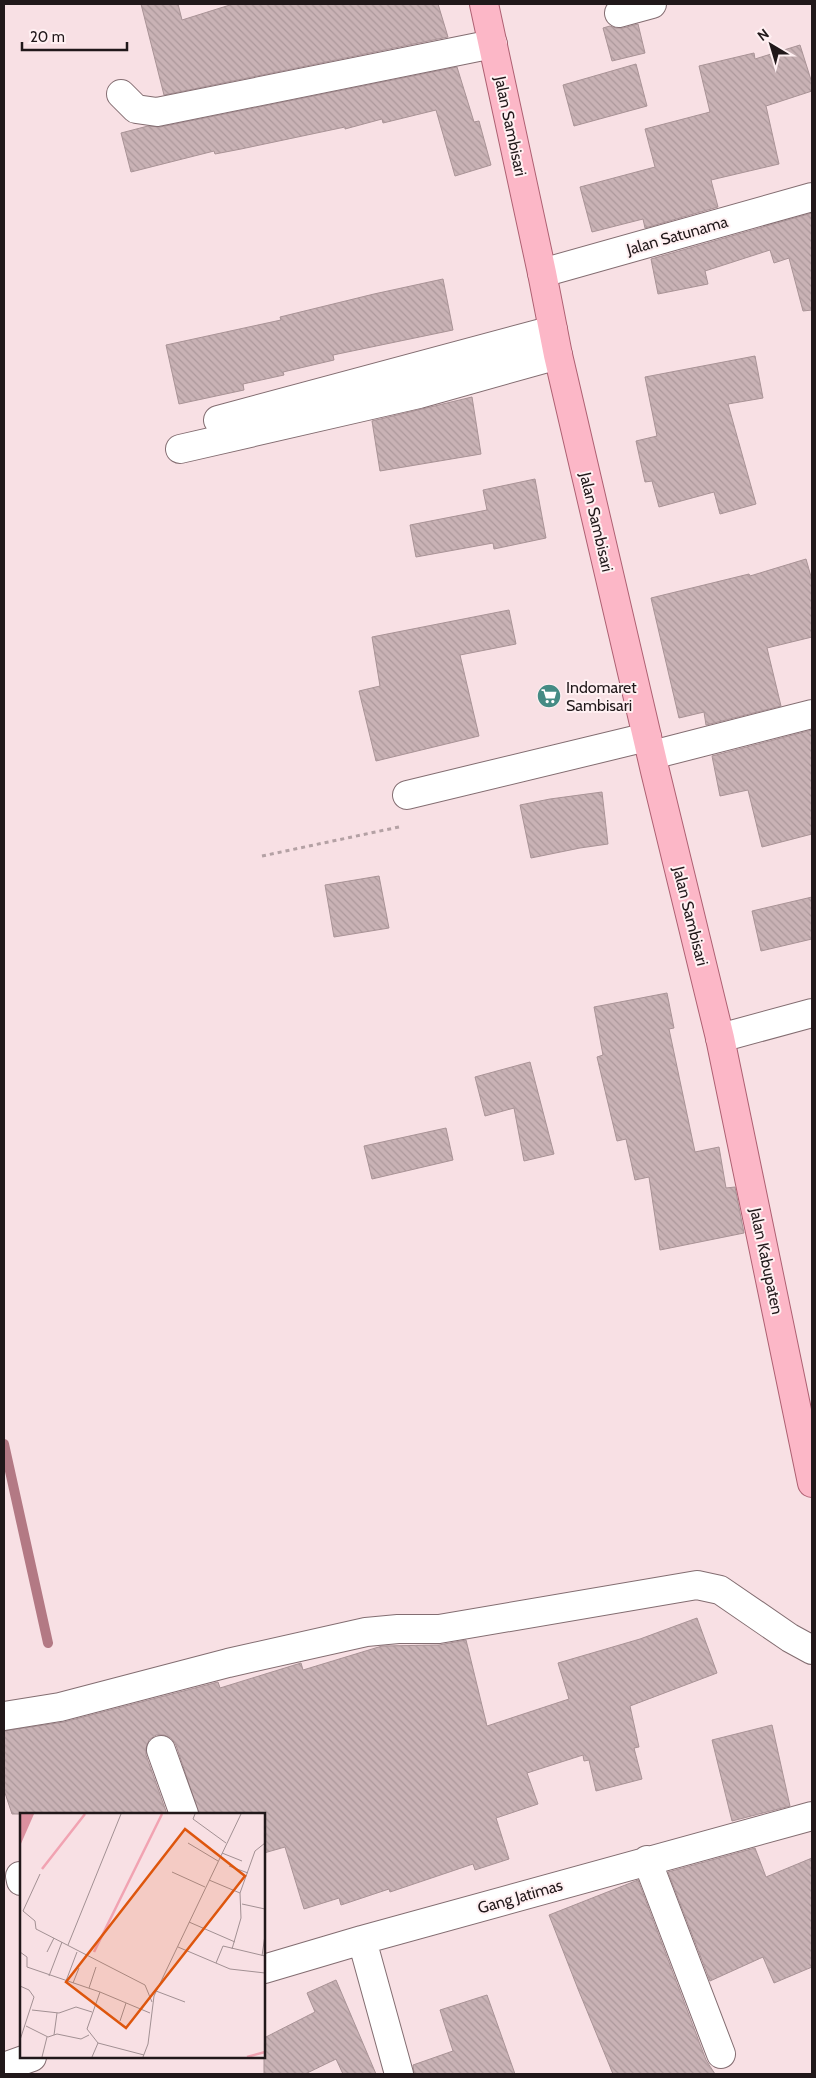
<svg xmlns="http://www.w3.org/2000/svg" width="816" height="2078" viewBox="0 0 816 2078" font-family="Cabin,sans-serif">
<defs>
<pattern id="building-back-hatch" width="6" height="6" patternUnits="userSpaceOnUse" patternTransform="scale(1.25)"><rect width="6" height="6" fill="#c9b2b5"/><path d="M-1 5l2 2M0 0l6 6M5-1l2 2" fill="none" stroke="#ac989b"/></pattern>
</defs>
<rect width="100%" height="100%" fill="#f8e0e4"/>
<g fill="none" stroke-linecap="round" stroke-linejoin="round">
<path stroke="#b37984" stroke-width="10" d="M4,1444L48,1643"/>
</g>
<path fill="url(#building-back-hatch)" stroke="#a99396" d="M141,4H178L182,20L233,4H438L448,37L164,95Z
M638,24L645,53L612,61L603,28L610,26L616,28H623Z
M800,45L812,83V91L766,106L779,164L711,180L718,207L645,228L643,219L592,232L580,187L655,167L645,129L710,112L699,66L754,53L755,59Z
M636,64L647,106L574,126L563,85Z
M457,67L474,122L479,121L491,165L455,176L436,110L383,123L382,119L345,129V127L241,149L215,154L214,151L131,172L121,133L148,126L160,127Z
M812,213V310L803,311L789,258L774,263L770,250L705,271L708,284L658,294L651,259Z
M443,279L453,330L333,355L334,360L283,372L284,375L243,384L244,390L179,404L166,345L281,320L280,317L374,294Z
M755,356L763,398L728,404L756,504L720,514L714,492L659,507L652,481L645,482L636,441L657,436L645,377Z
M472,397L481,454L380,471L372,421Z
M535,479L546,538L494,549L493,543L416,557L410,525L487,510L483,490Z
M806,559L812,580V637L767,648L781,706L706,725L704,712L679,718L651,598L749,574L750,576Z
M509,610L516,644L460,655L479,736L376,761L359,691L380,686L372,637Z
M812,730V834L762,847L748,790L720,796L712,756Z
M602,792L608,844L580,848L531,858L520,805L550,799Z
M379,876L389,928L334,937L325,885Z
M812,897V939L761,951L752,911Z
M667,993L674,1028L669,1029L695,1152L719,1147L726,1188L735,1187L744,1233L660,1250L649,1177L635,1180L626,1139L617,1141L597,1057L603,1055L594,1007Z
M530,1062L554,1154L524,1161L514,1108L485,1116L475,1077Z
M446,1128L453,1160L372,1179L364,1146Z
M697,1618L717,1673L630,1706L639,1747L634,1748L642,1779L596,1791L589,1760L584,1761L583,1755L527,1773L538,1804L496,1818L509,1859L475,1870L473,1864L390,1892L389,1889L341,1905L339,1898L304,1909L285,1847L264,1853V1814H199L176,1745L171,1738L164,1735H156L149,1740L146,1748V1755L167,1814H12L4,1790V1731L64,1722L218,1682L220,1688L301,1663L303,1670L382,1646L439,1645L466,1640L487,1726L569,1699L558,1663L640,1639Z
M772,1725L790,1806L732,1821L712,1740Z
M755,1848L766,1877L812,1858V1967L774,1983L763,1957L710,1981L668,1872Z
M638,1880L706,2060L715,2074H613L578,1989L549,1915Z
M336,1980L376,2074H343L336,2059L305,2074H264V2038L315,2012L307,1993Z
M487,1995L515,2074H414L413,2065L453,2051L440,2010Z"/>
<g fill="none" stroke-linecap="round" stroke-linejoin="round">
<g stroke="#836d71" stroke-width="30">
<path id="minor" d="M619,13L652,4
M121,94L136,109L157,112L493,44
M542,273L812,197
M218,420L553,330
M180,449L419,394L558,355
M652,755L812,714
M407,795L647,737
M720,1038L812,1013
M4,1716L60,1707L228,1663L366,1632L398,1629H439L697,1585L720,1590L790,1638L812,1650
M161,1750L184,1814
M647,1860L721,2054
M20,1876L21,1881
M264,1969L362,1940
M4,2067L32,2057
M399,2074L362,1940L812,1816"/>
</g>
<g stroke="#ae6072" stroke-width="30">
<path id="major" d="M484,4L542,273L558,355L655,771L720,1038L812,1483"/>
</g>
<path stroke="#b4a1a4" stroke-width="3" stroke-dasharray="4 4" stroke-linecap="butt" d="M262,856L399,827"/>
<use href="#minor" stroke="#fff" stroke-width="28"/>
<use href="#major" stroke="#fcb7c7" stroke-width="28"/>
</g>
<defs>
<g id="supermarket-disc" transform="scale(1.25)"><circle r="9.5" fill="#458b84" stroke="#fff0f2"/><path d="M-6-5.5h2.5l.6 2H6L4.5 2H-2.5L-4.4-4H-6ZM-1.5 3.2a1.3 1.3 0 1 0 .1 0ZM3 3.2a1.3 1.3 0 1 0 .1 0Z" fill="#fff"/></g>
</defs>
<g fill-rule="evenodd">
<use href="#supermarket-disc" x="549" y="696"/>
</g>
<g text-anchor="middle" stroke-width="4" stroke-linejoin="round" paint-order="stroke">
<g font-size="16" fill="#21181a" stroke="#fff0f2">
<text transform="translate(511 126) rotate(78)" y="6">Jalan Sambisari</text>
<text transform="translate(677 235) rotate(-16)" y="6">Jalan Satunama</text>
<text transform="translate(597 522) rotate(77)" y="6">Jalan Sambisari</text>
<text transform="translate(691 916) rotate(76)" y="6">Jalan Sambisari</text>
<text transform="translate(767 1261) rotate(78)" y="6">Jalan Kabupaten</text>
<text transform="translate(520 1896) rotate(-16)" y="6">Gang Jatimas</text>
</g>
<g font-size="16" fill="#21181a" stroke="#fff0f2" text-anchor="start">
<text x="566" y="693">Indomaret<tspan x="566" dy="18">Sambisari</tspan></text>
</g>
</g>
<g transform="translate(20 1813)">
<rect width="245" height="245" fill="#f8e0e4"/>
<path d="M0,1H14L0,33Z" fill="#db909f"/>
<path fill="none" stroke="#f1a3b2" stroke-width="2.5" d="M22,56L65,1M74,139L142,1M227,244L245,239"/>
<path fill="none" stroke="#a29093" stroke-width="1" d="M175,1L173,6L206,30M168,30L198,48M202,40L222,48M209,53L228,60M152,59L185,74M20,61L3,98L15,108L16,116L125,172L132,189M189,67L220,80M220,80L235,38L245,30M222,91L245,96M169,109L215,129M48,132L101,1M158,134L210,156L245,160M212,136L221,105L220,80M0,139L7,144V154L80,179M27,139L34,125M242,143L245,122M196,150L203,133L245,143M29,163L42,129M46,168L57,139M53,170L59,155M0,173L9,177L14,184L0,227M69,175L76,154M136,178L165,189M12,197L39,200L56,194L72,199M100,208L106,190M6,213L28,224L37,221L61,226L69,222M34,222L37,200M78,230L67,216L80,179L130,200M78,230L124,242M22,244L27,224M72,244L78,230M123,244L128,231L134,183L221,1"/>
<path fill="#de560d" fill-opacity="0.15" stroke="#de560d" stroke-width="2.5" d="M165,16L225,63L106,215L46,169Z"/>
<rect width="245" height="245" fill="none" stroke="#21181a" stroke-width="2.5"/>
</g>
<rect width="816" height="2078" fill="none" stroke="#21181a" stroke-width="10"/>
<g transform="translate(771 45) rotate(322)" stroke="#fff0f2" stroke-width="4" paint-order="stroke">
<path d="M0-4L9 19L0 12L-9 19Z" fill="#21181a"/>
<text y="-8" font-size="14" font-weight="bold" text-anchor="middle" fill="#21181a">N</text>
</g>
<path d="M22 42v8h105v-8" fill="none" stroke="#21181a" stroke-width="2.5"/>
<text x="30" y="42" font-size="15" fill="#21181a" stroke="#fff0f2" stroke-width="4" paint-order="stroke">20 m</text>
</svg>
